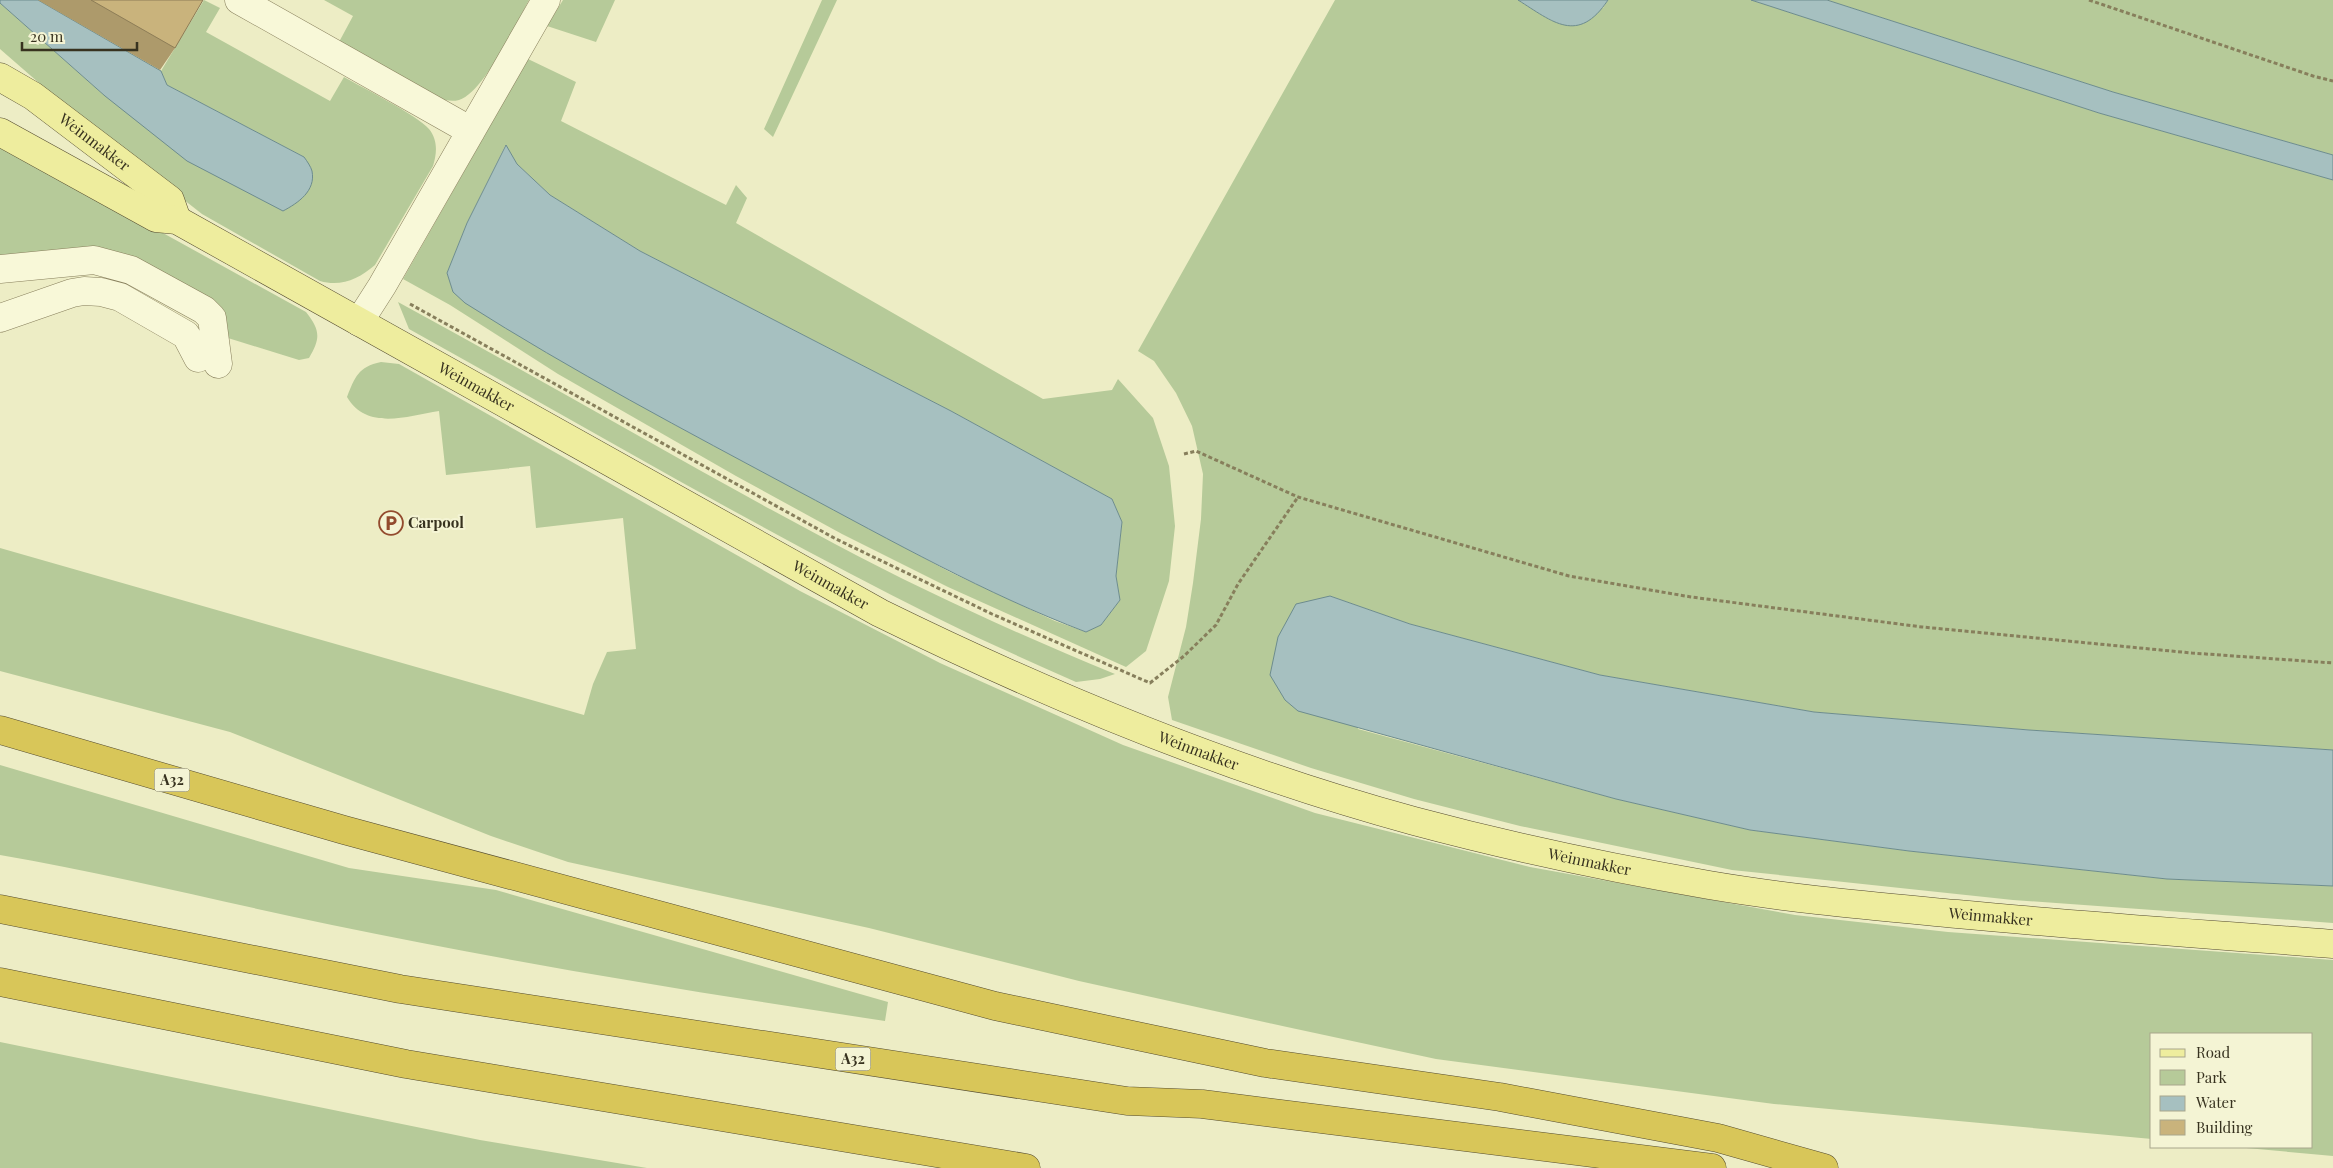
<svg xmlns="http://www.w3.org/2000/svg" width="2333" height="1168" viewBox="0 0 2333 1168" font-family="'Playfair Display',serif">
<rect width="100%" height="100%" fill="#ededc5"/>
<path fill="#b6ca99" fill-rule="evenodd" d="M204,0L220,8L206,32L330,101L344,77C363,88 417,115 429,129C438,140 437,153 433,166L375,265C359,279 341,287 320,281L202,214L77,116L0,49V3L105,96L304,157L167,85L161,71Z
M324,0H529C516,24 484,92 459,100C451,102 445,100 437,98L339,42L353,16Z
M563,0H615L596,42L547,26Z
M822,0H837L773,137L764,129Z
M1335,0H1518L1552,21L1603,8L1608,0H1751L2099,113L2333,180V750L2029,730L1814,712L1600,675L1410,624L1330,596L1358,729L1616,799L1750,830L1909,851L2167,879L2333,886V923L2013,900L1732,870L1520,826L1414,799L1311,768L1172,720L1168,697L1186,627L1193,583L1201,519L1203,474L1192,426L1176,393L1154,361L1138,351Z
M1827,0H2333V155L2113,92Z
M528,59L576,82L561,121L726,205L736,185L747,198L736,223L1043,399L1112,390L1118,379L1153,418L1169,466L1175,526L1169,581L1146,651L1126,667L948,587L842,534L736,476L558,374L450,305L403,279ZM505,146L517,164L550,195L640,251L951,411L1112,499L1122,522L1116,576L1120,600L1101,625L1086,632L1055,621L950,572L675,425L488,317L453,292L447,273L467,223Z
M0,143L306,312C320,330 321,338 309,358L299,360L228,338L227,323L223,315L138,263L0,261Z
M398,302C544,381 688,466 835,544C925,592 1020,635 1115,674L1100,679L1076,682C1029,661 981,640 935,617C756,528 584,426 409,329Z
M381,362L399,364L800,591L940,663L1123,745L1315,813L1530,867L1795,915L1948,932L2333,960V1156L2235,1147H2312V1034H2152V1139L1774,1104L1436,1059L1287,1027L1079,981L869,928L568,862L491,836L230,732L0,671V548L584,715L593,684L607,652L636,649L623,518L536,528L530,466L446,475L439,411C407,416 367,431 347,397C355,377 358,367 381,362Z
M0,765L349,868L496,890L888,1002L885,1021C700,993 515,963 332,925C221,902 112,874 0,855Z
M0,1042L480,1140L647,1168H0Z"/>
<path fill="#a6c0c0" stroke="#6d8c8e" d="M0,0H38L161,71L167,85L304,157C307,161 311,167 312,171C316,191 298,203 283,211L187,161L105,96L0,3Z
M1518,0H1608C1578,45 1553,22 1518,0Z
M1751,0H1827L2113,92L2333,155V180L2099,113Z
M506,145L517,164L550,195L640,251L951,411L1112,499L1122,522L1116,576L1120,600L1101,625L1086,632C986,594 892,541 798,491C686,431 572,371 465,303L453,292L447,273L467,223Z
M1330,596L1410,624L1600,675L1814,712L2029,730L2333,750V886L2167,879L1909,851L1750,830L1616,799L1298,711L1285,700L1270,675L1278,637L1296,604Z"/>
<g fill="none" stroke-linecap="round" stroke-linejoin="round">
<g stroke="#877f5c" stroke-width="29">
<path id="minor" d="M239,0L471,131
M0,269L94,260L131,270L204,310L212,318L218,364
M0,318L72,293L84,291L101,292L120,297L186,335L198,358
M359,322L382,286L546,0"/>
</g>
<g stroke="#554c30" stroke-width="29">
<g id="major">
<path id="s1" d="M0,77L33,96L170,200L177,220"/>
<path id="s2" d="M0,132L156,218L177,220L880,613C1051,697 1230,771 1414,821C1511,847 1610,868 1709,885C1791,899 1874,906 1957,914C2082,926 2207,934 2333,944"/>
</g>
</g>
<g stroke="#554c30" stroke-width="29">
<path id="highway" d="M0,730L344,830L995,1006L1265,1063L1500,1097L1718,1138L1824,1168
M0,909L400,989L1127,1101L1202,1104L1712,1168
M0,982L406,1064L1026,1168"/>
</g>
<path stroke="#877f5c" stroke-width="3" stroke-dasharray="4 2.5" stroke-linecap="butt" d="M2089,0L2313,76L2333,81
M410,304L836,539L992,614L1150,683L1184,656L1216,625L1238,584L1298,497
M1184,454L1196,451L1298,497L1569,576L1691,597L1922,627L2192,653L2333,663"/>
<use href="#minor" stroke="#f8f8d8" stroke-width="28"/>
<use href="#major" stroke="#eeed9e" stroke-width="28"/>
<use href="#highway" stroke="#d8c659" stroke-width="28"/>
</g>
<path fill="#ad9a6b" d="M38,0H203L175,48L160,70Z"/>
<path fill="#c9b37c" stroke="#8d7d57" d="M91,0H203L175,48Z"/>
<defs>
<g id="parking-ring" transform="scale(1.25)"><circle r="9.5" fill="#f4f4d4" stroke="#934b2e" stroke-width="1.5"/><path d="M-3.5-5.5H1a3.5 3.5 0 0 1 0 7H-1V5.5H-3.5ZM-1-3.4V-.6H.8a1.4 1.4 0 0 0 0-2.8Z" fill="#934b2e"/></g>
</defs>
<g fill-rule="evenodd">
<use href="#parking-ring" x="391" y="523"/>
</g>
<g text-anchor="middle" stroke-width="4" stroke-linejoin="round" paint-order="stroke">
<g fill="#f4f4d4" stroke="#706c55" stroke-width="1">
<rect x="154.5" y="768.5" width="35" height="23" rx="4"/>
<rect x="835.5" y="1047.5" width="35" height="23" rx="4"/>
</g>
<g font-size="14" font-weight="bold" fill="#37321f">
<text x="172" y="785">A32</text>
<text x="853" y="1064">A32</text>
</g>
<g font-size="15" fill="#37321f" stroke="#f4f4d4">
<text dy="5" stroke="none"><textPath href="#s1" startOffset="115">Weinmakker</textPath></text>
<text dy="5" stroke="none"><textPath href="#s2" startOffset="542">Weinmakker</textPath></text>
<text dy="5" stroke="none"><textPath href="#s2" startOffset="948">Weinmakker</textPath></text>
<text dy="5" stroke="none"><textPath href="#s2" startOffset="1352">Weinmakker</textPath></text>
<text dy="5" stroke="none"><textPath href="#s2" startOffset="1759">Weinmakker</textPath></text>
<text dy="5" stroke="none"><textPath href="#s2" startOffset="2164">Weinmakker</textPath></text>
</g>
<g font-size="15" font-weight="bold" fill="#37321f" stroke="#f4f4d4" text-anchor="start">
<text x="408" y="528">Carpool</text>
</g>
</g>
<rect x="2150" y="1033" width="162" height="115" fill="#f4f4d4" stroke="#a8a68c"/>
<rect x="2160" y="1049" width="25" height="8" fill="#eeed9e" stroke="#a8a68c"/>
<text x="2196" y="1058" font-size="15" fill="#37321f">Road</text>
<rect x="2160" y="1070" width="25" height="15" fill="#b6ca99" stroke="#a8a68c"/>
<text x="2196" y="1083" font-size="15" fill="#37321f">Park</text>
<rect x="2160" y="1096" width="25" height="15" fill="#a6c0c0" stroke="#a8a68c"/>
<text x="2196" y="1108" font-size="15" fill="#37321f">Water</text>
<rect x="2160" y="1120" width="25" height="15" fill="#c9b37c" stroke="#a8a68c"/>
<text x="2196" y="1133" font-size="15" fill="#37321f">Building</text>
<path d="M22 42v8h115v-8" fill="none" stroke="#37321f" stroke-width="2.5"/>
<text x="30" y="42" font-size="15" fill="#37321f" stroke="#f4f4d4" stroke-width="4" paint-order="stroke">20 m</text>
</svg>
